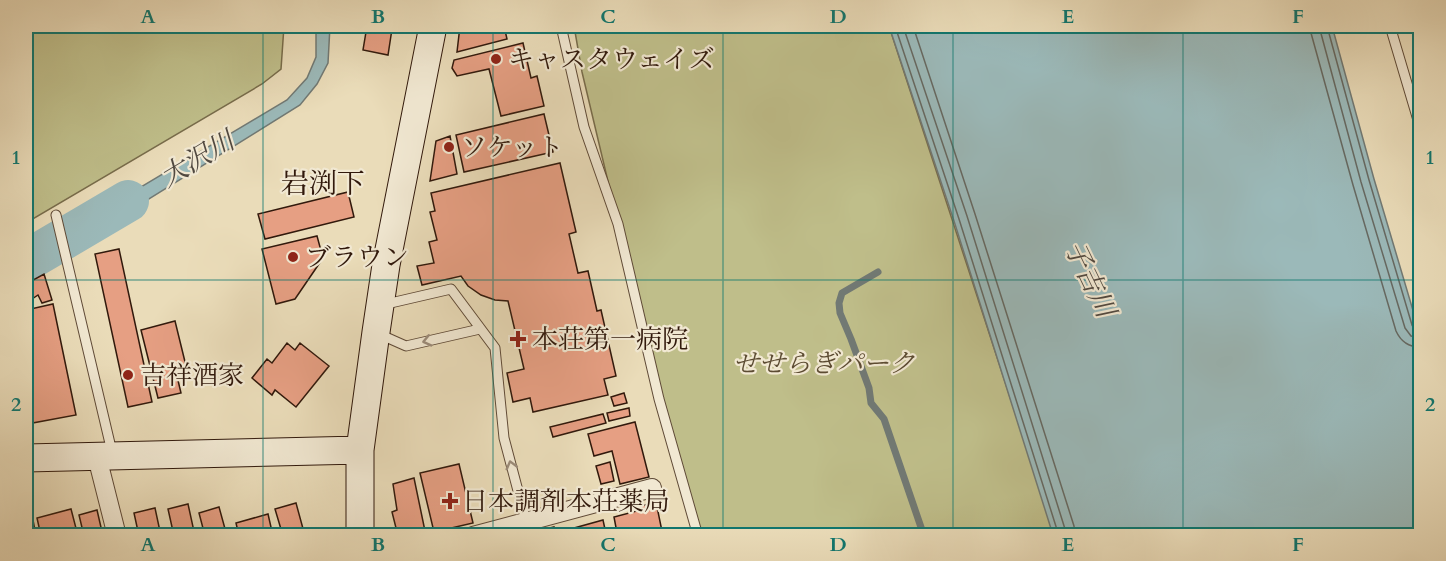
<svg xmlns="http://www.w3.org/2000/svg" width="1446" height="561" viewBox="0 0 1446 561" font-family="Cardo,'Noto Serif JP',serif">
<rect width="100%" height="100%" fill="#eadcb9"/>
<filter id="stains"><feTurbulence type="fractalNoise" baseFrequency=".00333" numOctaves="4"/><feColorMatrix values="0 0 0 0 .2 0 0 0 0 .09 0 0 0 0 .02 0 0 0 .5 -.17"/></filter>
<radialGradient id="worn" r=".72"><stop offset=".6" stop-color="#630" stop-opacity="0"/><stop offset="1" stop-color="#630" stop-opacity=".3"/></radialGradient>
<path fill="#bfbe8a" stroke="#786c4b" stroke-width="1.5" d="M26,26H284L281,69L262,84L26,223Z
M574,26H889L1055,535H698L654,375L582,72Z"/>
<path fill="#9bb9b9" stroke="#717974" stroke-width="1.5" d="M316,26H330L328,63L317,84L300,105L147,200L122,218L81,245L77,225L287,100L307,78L316,57Z
M889,26H1332L1374,179L1420,334V535H1053L954,221Z"/>
<g fill="none" stroke-linecap="round" stroke-linejoin="round">
<path stroke="#666962" stroke-width="1.5" d="M895,26L959,219L1059,536
M903,26L967,216L1065,529L1066,536
M913,26L975,214L1074,526L1075,536
M1310,26L1311,33L1353,185L1396,331C1401,342 1409,347 1420,347
M1319,26L1361,182L1405,328L1411,336L1420,338
M1327,26L1369,180L1412,325L1415,330L1420,331"/>
<path stroke="#717974" stroke-width="7" d="M878,272L842,293L839,303L840,313L851,339L869,388L871,403L884,419L924,536"/>
<path stroke="#9bb9b9" stroke-width="42" d="M26,261L128,201"/>
</g>
<path fill="#e69f83" stroke="#31190c" stroke-width="1.5" d="M367,26L392,29L388,55L363,50Z
M460,26H504L507,39L457,52Z
M523,43L531,78L537,76L544,106L501,116L489,69L457,76L452,68L454,60Z
M544,114L553,152L464,172L456,135Z
M450,136L457,174L430,181L436,141Z
M560,163L576,232L569,234L578,273L588,271L597,311L601,310L616,376L604,379L608,395L533,412L530,398L513,402L507,373L524,369L508,301L495,300L481,295L468,286L461,276L422,285L417,266L434,263L429,242L437,240L430,212L435,211L431,193Z
M348,192L354,217L265,239L258,214Z
M317,236L323,258L295,299L276,304L262,249Z
M119,249L152,402L128,407L95,254Z
M44,274L52,300L42,303L38,295L32,299L26,290V284Z
M53,304L76,415L27,424L26,310Z
M175,321L187,370L176,372L181,393L158,398L141,330Z
M287,343L295,350L300,343L329,366L296,407L275,390L272,395L252,378L267,359L272,363Z
M624,393L627,403L614,406L611,397Z
M629,408L630,416L609,421L607,413Z
M603,414L606,423L553,437L550,427Z
M635,422L649,477L620,484L612,451L594,456L588,434Z
M610,462L614,481L601,484L596,466Z
M459,464L473,523L434,532L420,473Z
M414,478L425,531L410,536H398L392,512L397,510L393,484Z
M656,502L663,536H623L622,533H617L614,517L637,511V507Z
M296,503L305,536H283L275,509Z
M188,504L195,536H174L168,509Z
M219,507L227,536H205L199,513Z
M155,508L161,536H139L134,513Z
M71,509L78,536H41L37,518Z
M97,510L103,536H84L79,515Z
M268,514L273,536H239L236,523Z
M33,520L36,536H26V522Z
M603,520L606,534L613,532L614,536H543L542,530L554,527L556,533Z"/>
<g fill="none" stroke-linecap="round" stroke-linejoin="round">
<g stroke="#5f4a37" stroke-width="11">
<path id="lane" d="M561,26L584,127L618,224L659,399L698,536
M1390,26L1420,127
M56,215L112,452
M382,305L451,289L495,348L504,438L526,521
M379,334L406,346L480,329"/>
</g>
<g stroke="#5f4a37" stroke-width="20">
<path id="street" d="M97,457L117,536
M473,536L652,488"/>
</g>
<g stroke="#31190c" stroke-width="29">
<path id="secondary" d="M26,458L360,450
M360,536V450L376,332L386,265L433,26"/>
</g>
<use href="#lane" stroke="#f1e8d2" stroke-width="9"/>
<use href="#street" stroke="#f1e8d2" stroke-width="18"/>
<use href="#secondary" stroke="#f1e8d2" stroke-width="27"/>
</g>
<defs><path id="oneway-chevron" d="M-2-3.5L2.5 0L-2 3.5" fill="none" stroke-width="1.6" stroke-linecap="round" stroke-linejoin="round" transform="scale(1.5)"/></defs>
<g stroke="#9b8b79">
<use href="#oneway-chevron" transform="translate(427 341) rotate(167)"/>
<use href="#oneway-chevron" transform="translate(511 465) rotate(-105)"/>
</g>
<path fill="none" stroke="#0f766e" stroke-width="1.5" stroke-opacity="0.55" d="M263,26V536M493,26V536M723,26V536M953,26V536M1183,26V536M26,280H1420"/>
<g fill="#8f2418" stroke="#f1e8d2" stroke-width="2">
<circle cx="496" cy="59" r="6"/>
<circle cx="449" cy="147" r="6"/>
<circle cx="293" cy="257" r="6"/>
<path d="M515 330h6v6h6v6h-6v6h-6v-6h-6v-6h6z"/>
<circle cx="128" cy="375" r="6"/>
<path d="M447 492h6v6h6v6h-6v6h-6v-6h-6v-6h6z"/>
</g>
<g text-anchor="middle" stroke-width="4.5" stroke-linejoin="round" paint-order="stroke">
<g font-size="26" fill="#31190c" stroke="#f1e8d2" text-anchor="start">
<text x="508" y="68">キャスタウェイズ</text>
<text x="461" y="156">ソケット</text>
<text x="305" y="266">ブラウン</text>
<text x="532" y="348">本荘第一病院</text>
<text x="140" y="384">吉祥酒家</text>
<text x="462" y="510">日本調剤本荘薬局</text>
</g>
<g font-size="26" font-style="italic" fill="#5c4b32" stroke="#f1e8d2">
<text x="824" y="372">せせらぎパーク</text>
</g>
<g font-size="27" font-style="italic" fill="#514940" stroke="#f1e8d2">
<text transform="translate(197 159) rotate(-31)" y="9">大沢川</text>
<text transform="translate(1090 279) rotate(64)" y="9">子吉川</text>
</g>
<g font-size="28" fill="#31190c" stroke="#f1e8d2">
<text x="323" y="193">岩渕下</text>
</g>
</g>
<rect width="1446" height="561" fill="none" stroke="#eadcb9" stroke-width="66"/>
<rect x="33" y="33" width="1380" height="495" fill="none" stroke="#0f766e" stroke-width="2"/>
<g font-size="20" text-anchor="middle" font-weight="bold" fill="#0f766e">
<text x="148" y="23">A</text>
<text x="378" y="23">B</text>
<text x="608" y="23">C</text>
<text x="838" y="23">D</text>
<text x="1068" y="23">E</text>
<text x="1298" y="23">F</text>
<text x="16" y="164">1</text>
<text x="1430" y="164">1</text>
<text x="16" y="411">2</text>
<text x="1430" y="411">2</text>
<text x="148" y="551">A</text>
<text x="378" y="551">B</text>
<text x="608" y="551">C</text>
<text x="838" y="551">D</text>
<text x="1068" y="551">E</text>
<text x="1298" y="551">F</text>
</g>
<rect width="100%" height="100%" filter="url(#stains)"/>
<rect width="100%" height="100%" fill="url(#worn)"/>
</svg>
